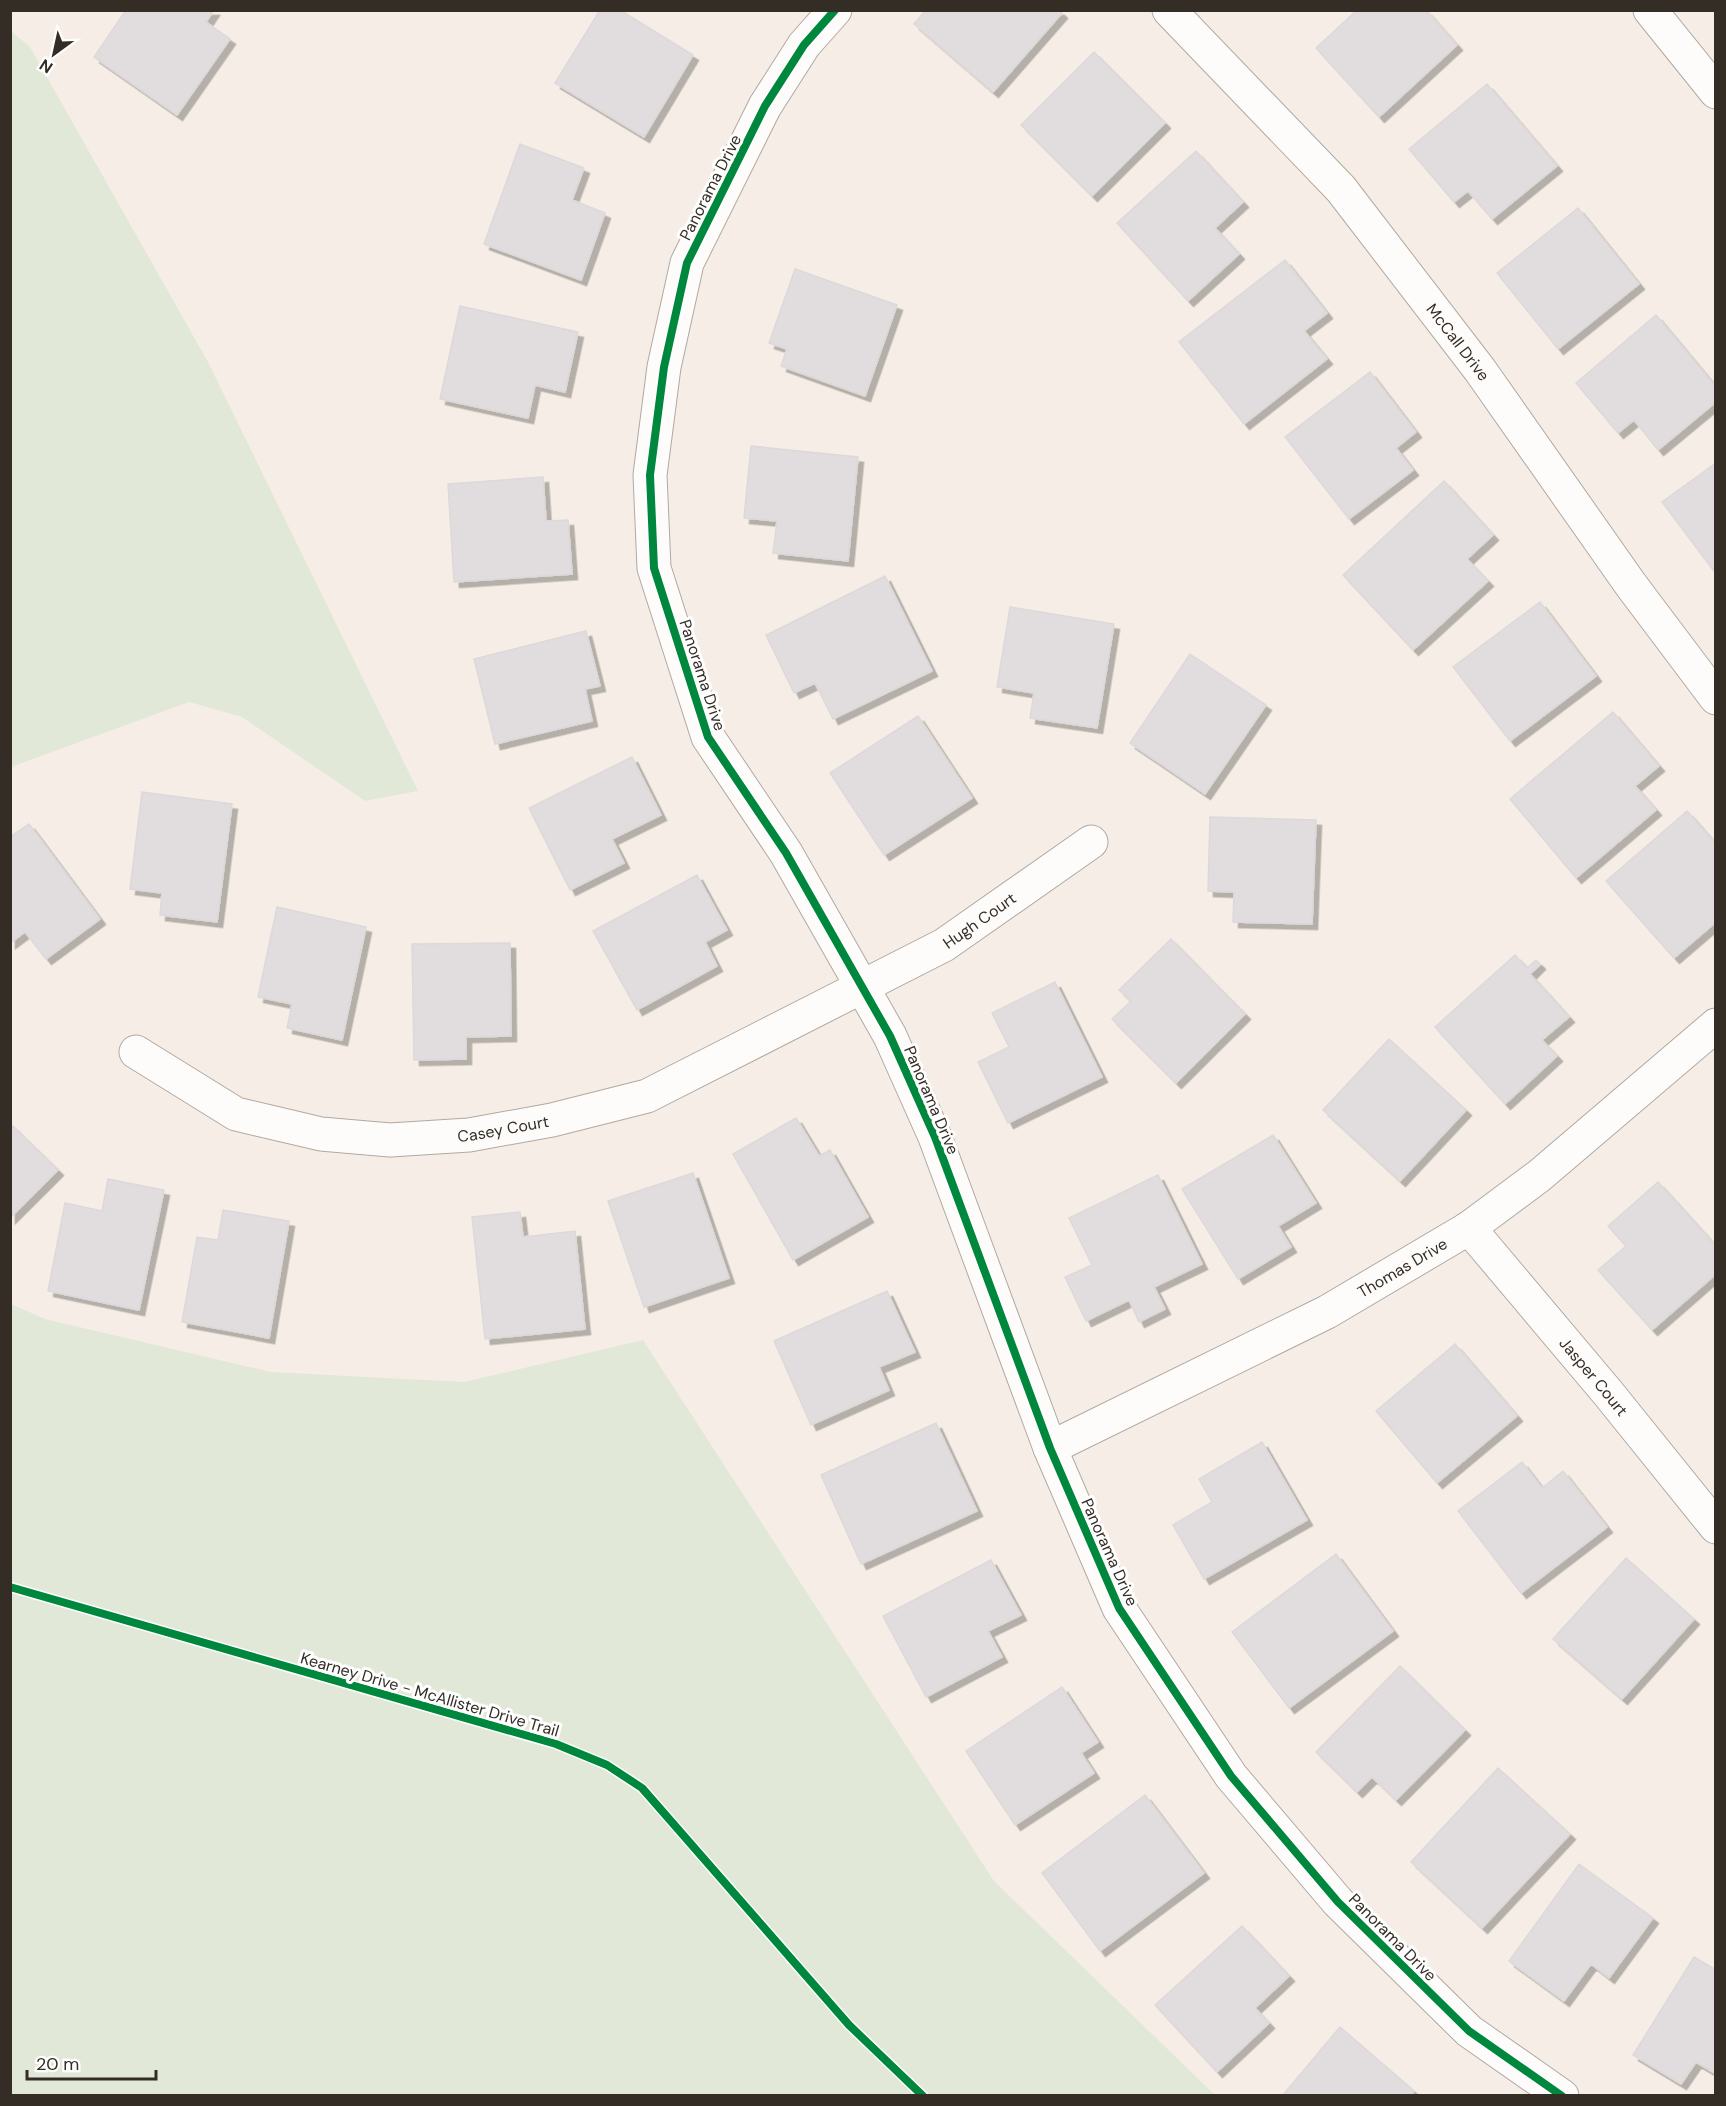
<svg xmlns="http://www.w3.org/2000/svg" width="1726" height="2106" viewBox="0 0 1726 2106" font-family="'DM Sans',sans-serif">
<defs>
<filter id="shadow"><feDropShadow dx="5.5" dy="5.5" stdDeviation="0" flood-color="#0004"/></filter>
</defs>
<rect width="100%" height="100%" fill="#f6eee6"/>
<path fill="#e2e8d8" d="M11,31L30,47L208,362L418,791L365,801L242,717L189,702L11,767Z
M11,1304L45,1319L271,1372L464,1382L643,1340L994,1881L1215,2095H11Z"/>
<path fill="#e1dcde" stroke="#ddd9da" stroke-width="1.5" filter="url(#shadow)" d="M126,10H214L206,22L230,39L177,115L94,57Z
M600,10H620L693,55L644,137L555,83Z
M926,10H1059L1062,13L993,92L914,24Z
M1357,10H1426L1457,45L1379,117L1316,48Z
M1094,52L1165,123L1092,196L1021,125Z
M1487,84L1557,166L1492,219L1468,191L1454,202L1409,149Z
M520,144L584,168L572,200L605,213L581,280L484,244Z
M1196,151L1243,202L1215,228L1239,254L1188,301L1117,223Z
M1578,208L1639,284L1558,349L1497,273Z
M1285,260L1327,313L1304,331L1327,359L1244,424L1179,342Z
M795,269L897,305L865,396L781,366L787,349L769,343Z
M460,306L578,332L565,392L535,385L528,418L440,399Z
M1656,315L1716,387V402L1658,450L1634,420L1618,433L1576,383Z
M1370,372L1416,432L1396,448L1413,470L1349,519L1285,437Z
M751,446L858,457L848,561L773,553L777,521L744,518Z
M1716,463V574L1662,502Z
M543,477L546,521L568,520L572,574L454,582L448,484Z
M1444,481L1493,535L1467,559L1488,581L1413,650L1343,575Z
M885,576L932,671L833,719L815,683L794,693L766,635Z
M1540,602L1596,676L1510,741L1453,667Z
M1010,607L1114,624L1097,728L1030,718L1034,693L997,687Z
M586,631L600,686L585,689L592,721L495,744L474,659Z
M1190,654L1266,705L1205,794L1130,743Z
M1613,712L1659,766L1635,786L1656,810L1576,878L1510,799Z
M918,716L972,798L884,855L830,773Z
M632,757L661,815L612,839L624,863L570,890L529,808Z
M142,792L232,804L217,922L160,915L162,893L130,889Z
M1687,811L1716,844V922L1674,958L1606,881Z
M1210,817L1316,820L1312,924L1233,922L1234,892L1208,891Z
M29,824L100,919L46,959L25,932L10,943V837Z
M697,875L727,930L705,942L717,966L637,1010L593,931Z
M277,907L366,927L342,1040L287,1028L292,1004L258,997Z
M1171,939L1245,1014L1176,1083L1112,1019L1131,1001L1119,990Z
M510,943L511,1036L466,1037V1059L414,1060L412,944Z
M1515,955L1527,968L1536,960L1540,964L1530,974L1569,1017L1542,1040L1557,1056L1505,1104L1435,1027Z
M1055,982L1102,1077L1008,1123L978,1062L1009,1047L992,1013Z
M1389,1039L1466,1110L1400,1181L1323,1110Z
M796,1118L819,1156L830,1150L868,1217L793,1260L733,1154Z
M13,1126L58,1170L10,1218V1129Z
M1273,1135L1316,1203L1278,1226L1291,1247L1238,1279L1182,1189Z
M693,1173L729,1278L644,1307L608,1201Z
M1158,1175L1202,1264L1154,1287L1165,1309L1139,1322L1129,1300L1086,1321L1065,1277L1092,1265L1069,1218Z
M108,1179L164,1190L139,1310L48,1291L65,1203L102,1211Z
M1658,1182L1716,1246V1274L1652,1330L1598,1270L1626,1246L1608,1226Z
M223,1210L289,1221L269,1338L182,1322L197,1237L218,1240Z
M520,1212L523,1237L575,1231L585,1329L485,1339L472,1217Z
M887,1291L915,1352L879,1367L889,1390L811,1425L774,1341Z
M1455,1344L1517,1416L1437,1483L1376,1411Z
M936,1423L977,1511L861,1564L821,1475Z
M1262,1442L1307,1520L1204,1579L1173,1525L1212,1502L1199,1479Z
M1522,1462L1542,1488L1563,1471L1607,1527L1521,1593L1458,1511Z
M1336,1554L1393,1631L1289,1708L1232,1632Z
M1626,1558L1694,1619L1622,1699L1553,1639Z
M991,1560L1021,1615L988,1631L1002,1657L926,1697L883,1616Z
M1400,1666L1465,1730L1396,1800L1372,1777L1357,1792L1316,1752Z
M1062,1687L1098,1742L1081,1753L1094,1773L1015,1825L966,1751Z
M1498,1768L1570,1834L1482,1928L1411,1862Z
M1145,1795L1204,1873L1100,1951L1042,1873Z
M1579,1864L1653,1918L1609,1978L1591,1964L1564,2001L1509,1961Z
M1242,1926L1289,1976L1255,2008L1269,2023L1217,2072L1155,2005Z
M1694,1957L1716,1970V2074L1696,2062L1681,2084L1633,2055Z
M1340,2027L1414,2091L1411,2096H1282Z"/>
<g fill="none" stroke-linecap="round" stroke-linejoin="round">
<g stroke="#afa9a2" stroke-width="35">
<g id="minor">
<path d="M835,10L804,45L765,106L687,263L664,367L650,475L654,568L708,737L786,853L890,1036L935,1137L1050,1448L1119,1608L1231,1776L1338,1902L1469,2031L1562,2096"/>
<path id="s1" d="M1169,10L1341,189L1480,370L1631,585L1716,698"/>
<path id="s2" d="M136,1052L236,1114L321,1134L390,1140L469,1135L552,1120L647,1096L944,945L1091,842"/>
<path id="s3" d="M1469,1228L1608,1393L1716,1527"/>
<path id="s4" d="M1050,1448L1327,1312L1469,1228L1539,1176L1716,1025"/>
</g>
</g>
<g stroke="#afa9a2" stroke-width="35">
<path id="major" d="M1650,10L1716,92"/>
</g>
<use href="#minor" stroke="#fefcfb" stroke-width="33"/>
<use href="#major" stroke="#fefcfb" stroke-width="33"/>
<g stroke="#fefefe" stroke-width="11">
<path id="cycleway" d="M835,10L804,45L765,106L687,263L664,367L650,475L654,568L708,737L786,853L890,1036L935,1137L1050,1448L1119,1608L1231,1776L1338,1902L1469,2031L1562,2096
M10,1587L556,1744L607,1765L642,1788L849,2025L923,2096"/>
</g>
<use href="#cycleway" stroke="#00873e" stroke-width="8"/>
</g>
<g text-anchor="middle" stroke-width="6" stroke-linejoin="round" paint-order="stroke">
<g font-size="16" fill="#342d26" stroke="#fefefe">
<text transform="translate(710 187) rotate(-63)" y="6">Panorama Drive</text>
<text dy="6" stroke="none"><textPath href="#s1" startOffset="441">McCall Drive</textPath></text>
<text transform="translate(703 675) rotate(72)" y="6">Panorama Drive</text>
<text dy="6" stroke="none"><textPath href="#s2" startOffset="912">Hugh Court</textPath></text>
<text transform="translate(932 1100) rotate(67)" y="6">Panorama Drive</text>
<text dy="6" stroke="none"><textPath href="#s2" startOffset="388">Casey Court</textPath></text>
<text dy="6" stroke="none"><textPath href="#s4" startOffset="396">Thomas Drive</textPath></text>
<text dy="6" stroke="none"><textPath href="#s3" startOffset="194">Jasper Court</textPath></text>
<text transform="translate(1110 1552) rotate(66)" y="6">Panorama Drive</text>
<text transform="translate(430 1694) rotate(16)" y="6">Kearney Drive - McAllister Drive Trail</text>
<text transform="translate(1393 1937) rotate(45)" y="6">Panorama Drive</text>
</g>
</g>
<rect width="1726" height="2106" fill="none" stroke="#342d26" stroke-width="24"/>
<g transform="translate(54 54) rotate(213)" stroke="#fefefe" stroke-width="4.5" paint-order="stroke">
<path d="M0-4.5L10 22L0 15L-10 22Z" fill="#342d26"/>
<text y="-9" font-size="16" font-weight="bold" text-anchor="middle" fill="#342d26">N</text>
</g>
<path d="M27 2070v9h129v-9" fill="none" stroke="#342d26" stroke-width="3"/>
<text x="36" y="2070" font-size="18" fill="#342d26" stroke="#fefefe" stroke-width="4.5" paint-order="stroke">20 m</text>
</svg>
